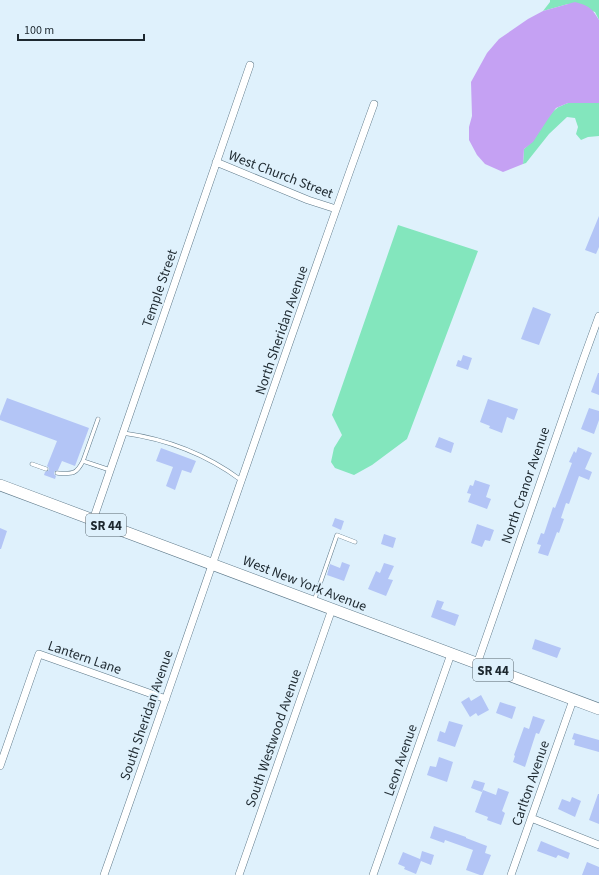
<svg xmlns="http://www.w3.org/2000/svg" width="599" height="875" viewBox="0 0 599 875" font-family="'Source Sans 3',sans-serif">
<rect width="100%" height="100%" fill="#dff1fc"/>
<path fill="#83e6bd" d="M550,0H599V20L595,12L568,4L543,11L550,2Z
M568,103H599V136L588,137L581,140L576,134L578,127L575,118L567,117L549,134L526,163L523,164L524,149C539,137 544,118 556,109C559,106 564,105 568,103Z
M398,225L478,251L407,439L372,465L354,475L335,468L331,462L334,448L342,435L332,415Z"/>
<path fill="#c5a1f3" d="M575,2C589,6 592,8 599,20V103H568L556,108L548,119L533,142L524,149L523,164L503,172L485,164L477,155L469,140V127L472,116L471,82L487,53L499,39L528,19L543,11Z"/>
<path fill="#b3c5f6" d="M599,216V247L596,254L585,250Z
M533,307L551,314L539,345L521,339Z
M463,355L472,358L468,370L456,366L458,360L461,361Z
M598,373H599V395L591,392Z
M7,398L89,428L75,466L62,461L58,470L54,472V474L56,476L55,479L44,475L45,472L49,470V468L47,466L57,441L0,420V416Z
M488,399L518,409L514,420L507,417L502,433L489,428L490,426L480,422Z
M589,408L599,411V420L594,434L581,429Z
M439,437L454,443L451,453L435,447Z
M578,447L592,453L585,469L592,472L589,480L579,476L569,504L566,503L561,518L564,519L559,533L557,532L548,556L538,553L541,545L537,544L541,533L544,534L553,507L555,508L572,463L569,462L574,451L576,453Z
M161,448L196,461L191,473L182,470L175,490L166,486L173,467L156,461Z
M475,480L490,485L486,497L491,499L487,509L468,502L471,494L467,493L470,485L473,486Z
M335,518L344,521L341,530L332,526Z
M477,524L494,530L490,541L485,540L482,547L471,543Z
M0,528L7,531L1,549H0Z
M384,534L396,538L393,548L381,544Z
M342,562L350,565L344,581L327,575L330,564L340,568Z
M384,563L394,566L388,579L393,580L386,596L368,589L376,571L380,573Z
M437,600L444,602L441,609L459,615L455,626L431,617Z
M535,639L561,648L557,658L532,649Z
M481,695L489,710L478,716L476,713L470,717L461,702L469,697L471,701Z
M500,702L516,707L512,719L496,713Z
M533,716L545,720L539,734L536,733L525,767L513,762L515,756L514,755L524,727L529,729Z
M449,721L463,725L455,747L437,741L440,731L445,733Z
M574,733L599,740V752L574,745L575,740L572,739Z
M439,757L453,762L447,782L427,775L430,766L436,767Z
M474,780L485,783L482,792L471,788Z
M498,788L509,792L502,811L505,813L501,825L487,820L488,817L475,812L483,790L496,795Z
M598,794H599V824L589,820Z
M572,797L581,801L575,817L558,809L562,799L570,802Z
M434,826L466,837V838L487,846L485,853L491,855L483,875H480L466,870L473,850L445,840L444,843L430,838Z
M541,841L570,853L568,859L558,855L556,858L537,851Z
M422,851L434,855L431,865L421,861L416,874L404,869L405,867L398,864L403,852L420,859Z
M587,862L599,867V875H582Z"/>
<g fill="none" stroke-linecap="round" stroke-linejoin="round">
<g stroke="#5e7989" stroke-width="4.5">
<path id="service" d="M98,419L83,461L110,470
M123,433C167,439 206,454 241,480
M32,464L46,469
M57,473C72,474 76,475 83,461
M314,601L337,535L355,542"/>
</g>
<g stroke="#5e7989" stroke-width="8">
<path id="minor" d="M216,162L308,200L336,209
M93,520L250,65
M477,664L583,360L599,316
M0,766L39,654L166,699
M531,818L599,845
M104,875C195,618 281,360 374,104
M239,875L332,609
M373,875L451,654
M511,875L573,700"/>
</g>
<g stroke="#5e7989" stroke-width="12">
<path id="primary" d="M0,485L599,709"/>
</g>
<use href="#service" stroke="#fff" stroke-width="3.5"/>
<use href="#minor" stroke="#fff" stroke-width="7"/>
<use href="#primary" stroke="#fff" stroke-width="11"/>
</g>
<g text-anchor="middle" stroke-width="3.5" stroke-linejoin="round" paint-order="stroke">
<g fill="#dff1fc" stroke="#57646c" stroke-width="1">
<rect x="86" y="514" width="40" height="22" rx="3"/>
<rect x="473" y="659" width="40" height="22" rx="3"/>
</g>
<g font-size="13" font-weight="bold" fill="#1d282f">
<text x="106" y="530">SR 44</text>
<text x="493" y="675">SR 44</text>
</g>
<g font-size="14" fill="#1d282f" stroke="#dff1fc">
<text transform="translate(281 174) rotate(21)" y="5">West Church Street</text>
<text transform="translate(159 288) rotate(-71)" y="5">Temple Street</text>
<text transform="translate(281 330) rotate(-71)" y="5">North Sheridan Avenue</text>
<text transform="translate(525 485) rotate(-71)" y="5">North Cranor Avenue</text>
<text transform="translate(305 583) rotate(21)" y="5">West New York Avenue</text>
<text transform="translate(85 657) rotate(19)" y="5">Lantern Lane</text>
<text transform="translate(146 715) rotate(-71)" y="5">South Sheridan Avenue</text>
<text transform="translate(273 738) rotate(-71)" y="5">South Westwood Avenue</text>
<text transform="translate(400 760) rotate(-71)" y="5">Leon Avenue</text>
<text transform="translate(530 783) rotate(-71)" y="5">Carlton Avenue</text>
</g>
</g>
<path d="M18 34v6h126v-6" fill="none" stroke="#1d282f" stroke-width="2"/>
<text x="24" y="34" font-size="12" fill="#1d282f" stroke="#dff1fc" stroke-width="3" paint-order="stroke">100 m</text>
</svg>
